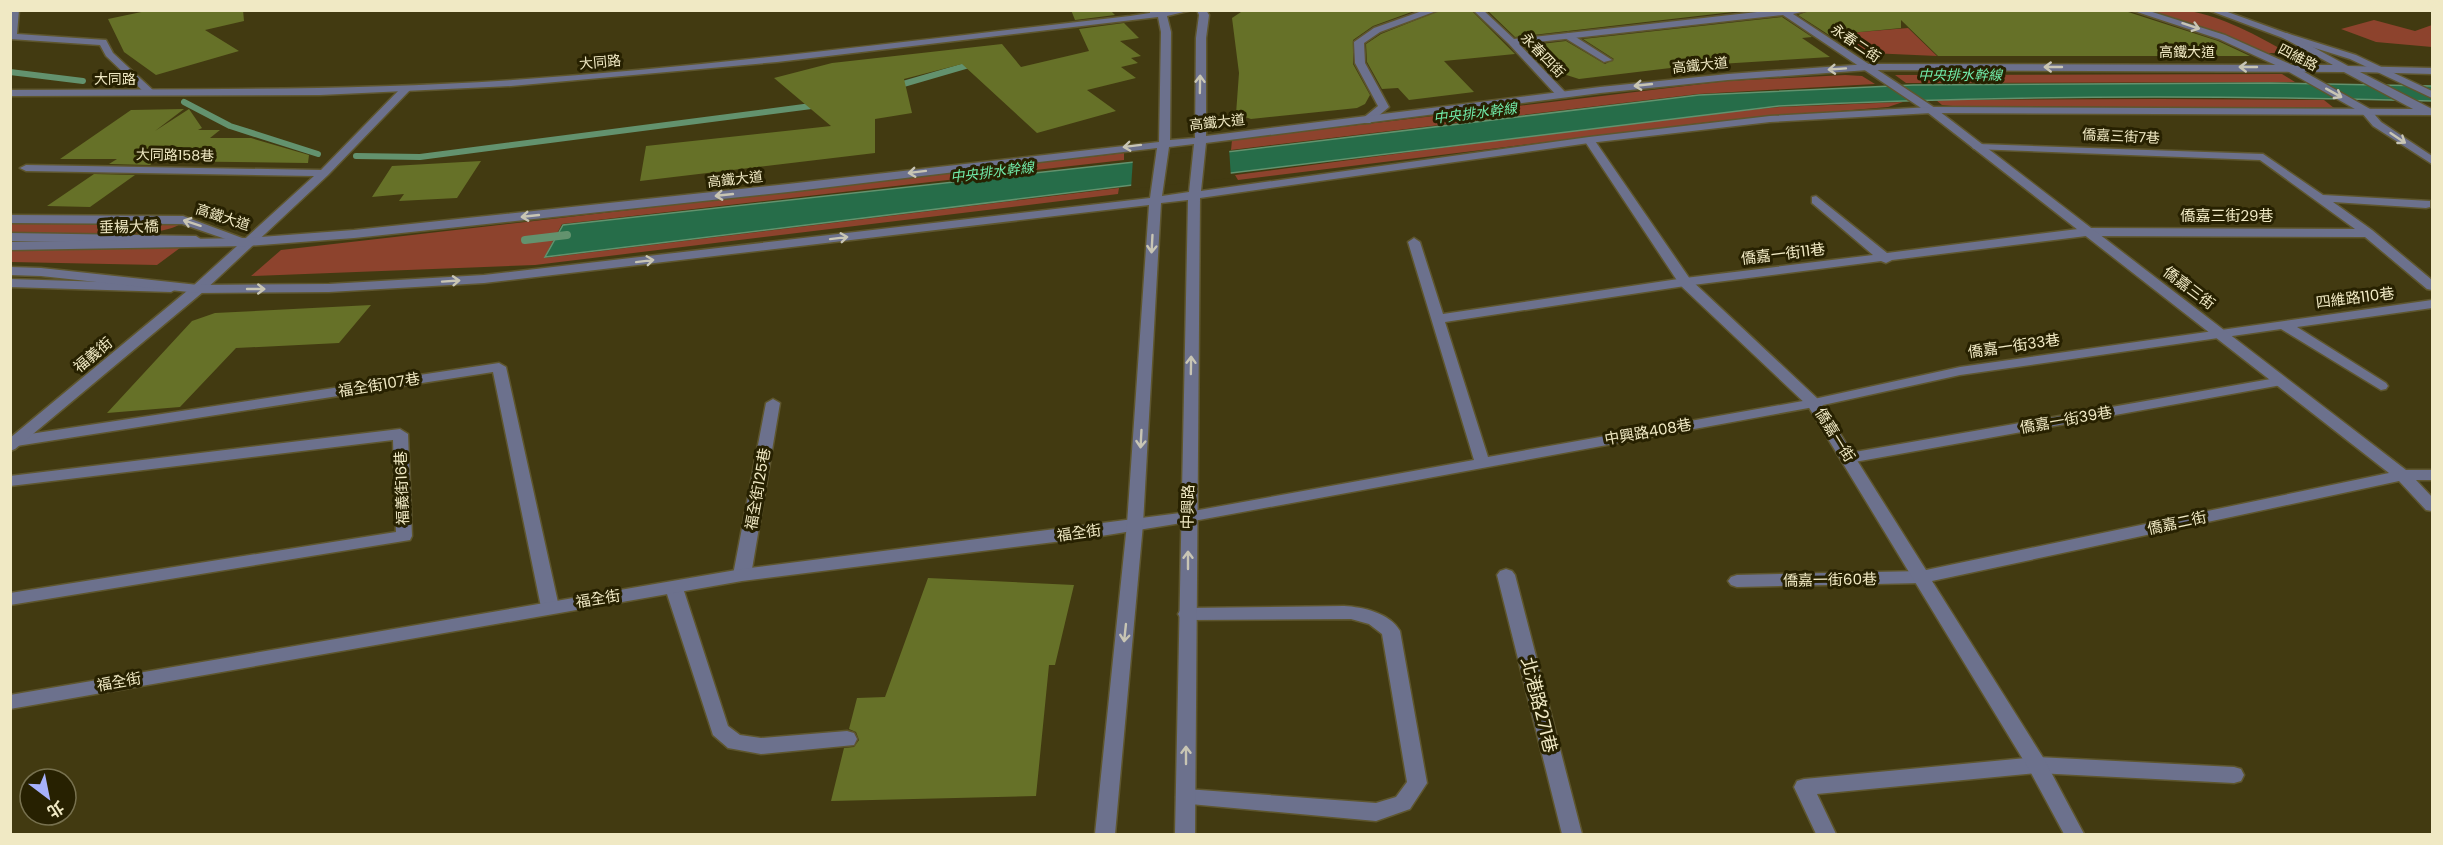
<svg xmlns="http://www.w3.org/2000/svg" width="2443" height="845" viewBox="0 0 2443 845" font-family="Poppins,'Noto Sans TC',sans-serif">
<rect width="100%" height="100%" fill="#423a11"/>
<path fill="#8d432d" d="M2150,11C2163,11 2176,9 2188,11C2222,16 2258,36 2288,53H2263L2222,33Z
M2374,20L2415,31L2432,25V47L2376,42L2341,29Z
M1908,28L1937,56L1870,53L1837,34Z
M2282,74L2295,82L1906,83L1895,75Z
M1845,75L1862,76L1875,84L1698,94L1231,150L1232,140L1727,81Z
M2160,99L2324,100L2334,108L1952,106L1942,105L1936,100Z
M1903,102L1888,107L1709,122L1238,180L1235,175L1685,116L1780,107Z
M1124,153V160L562,224L544,258L1119,188L1118,194L535,265L251,276L281,250Z
M11,224H180C158,241 44,232 11,232Z
M184,245L157,265L11,262V250Z"/>
<path fill="#266d49" stroke="#63926e" stroke-width="1.5" d="M2270,83L2432,86V101C2214,95 1996,95 1779,106L545,257L563,225L1235,151L1699,95L1913,85Z"/>
<path fill="#423a11" d="M1229,148L1231,178L1131,189L1133,158Z"/>
<g fill="none" stroke-linecap="round" stroke-linejoin="round">
<path stroke="#63926e" stroke-width="6" d="M10,72L83,81
M893,87L972,64
M184,102L230,126L318,154
M356,156L420,157L819,105"/>
<path stroke="#63926e" stroke-width="8" d="M525,240L567,235"/>
</g>
<path fill="#667128" d="M151,10H243L244,21L205,30L239,51L156,75L124,52L108,19Z
M1071,10H1110L1115,15L1075,20Z
M1244,10H1417L1373,26L1353,40V64L1370,95L1365,104L1357,108L1251,119L1236,114L1239,73L1232,18Z
M1441,10H1471L1515,54L1444,61L1474,92L1409,100L1398,88L1382,89L1367,62L1366,44L1381,34Z
M1487,10H1750L1515,37Z
M1811,10H2122L2218,41L2250,56H1938L1901,20V28L1829,35L1798,15Z
M1782,17L1812,37L1802,38L1830,57L1687,66L1579,79L1557,72L1524,46L1566,41L1605,64L1614,59L1583,39Z
M1124,23L1139,38L1120,41L1141,56L1131,58L1138,63L1121,67L1136,78L1087,90L1116,111L1037,133L962,64L904,79L912,113L875,119V153L640,181L646,146L831,126L774,78L832,63L1002,44L1021,67L1089,51L1079,29Z
M184,109L155,131L189,109L202,128L198,130H220L210,138H251L309,155L308,163L155,161L150,165L109,164L117,159H60L131,110Z
M481,161L457,198L399,201L404,194L372,197L392,166Z
M94,174L135,175L90,207L47,206Z
M371,305L339,343L236,348L180,407L107,413L192,321L215,313Z
M928,578L1074,585L1055,665H1049L1036,796L831,801L844,748L854,747L859,740L856,732L849,729L857,698L885,697Z"/>
<g fill="none" stroke-linecap="round" stroke-linejoin="round">
<g stroke="#5e562e" stroke-width="3">
<path id="service" d="M10,10H19L17,34L106,40L113,53L155,92L146,94L106,56L100,45L10,39Z
M1568,33L1571,34L1612,60L1604,62L1565,38L1563,36Z
M402,87L411,89L328,175L203,292H193L191,289L193,286L314,176L26,171L20,168L26,165L321,170Z
M1978,144L2263,154L2323,195L2430,201V207L2426,208L2333,202L2372,230L2432,280V290L2427,289L2365,237L2086,236L1892,260L1886,263L1881,261L1685,286L1445,322L1488,457L1814,399L1960,367L2432,300V308L2297,327L2386,383L2388,386L2386,389L2381,390L2281,329L1960,375L1814,407L1188,522L1182,521L1180,517L1182,513L1188,512L1474,460L1408,242L1414,238L1420,242L1443,314L1685,278L1873,255L1812,203V197L1816,196L1887,253L2086,228L2355,229L2260,160L1974,149L1972,147Z
M499,363L506,367L559,607L556,612H544L541,607L493,372L10,447V437Z
M2282,377L2289,381L2287,384L1849,463L1841,458L1849,453Z
M773,399L780,403L751,575L748,579H736L733,575L766,403Z
M400,429L408,434L412,536L410,540L10,605V593L396,532L393,440L10,486V476Z
M1506,569L1512,571L1515,575L1582,834H1562L1497,575L1500,571Z
M1922,571L1928,573L1931,577L1928,581L1922,583L1737,587L1731,585L1728,581L1731,577L1737,575Z
M674,582L680,584L683,588L728,726L740,735L761,738L847,731L854,733L857,739L854,745L761,754L728,748L713,735L665,588L668,584Z
M1344,606C1363,607 1390,613 1400,631L1427,783L1410,809L1376,821L1179,803L1176,797L1179,791L1186,789L1376,803L1396,797L1407,782L1382,634L1369,624L1351,619L1187,620L1181,619L1178,614L1181,609L1187,608Z
M2037,757L2234,767L2241,769L2244,775L2241,781L2234,783L2037,773L1817,794L1836,834H1816L1794,787L1797,781L1804,779Z"/>
</g>
<g stroke="#5e562e" stroke-width="3">
<path id="minor" d="M1425,10H1439L1380,32L1364,43L1365,63L1389,107L1370,123H1362V119L1378,106L1355,63L1354,42L1374,28Z
M1473,10H1483L1514,39L1775,10H1809L1793,14L1935,108L2406,470H2432V480H2416L2432,497V511L2426,510L2399,481L1932,581L2044,759L2084,834H2064L2030,771L1808,406L1680,285L1584,140L1585,138H1593L1690,279L1819,400L1926,570L2389,473L1927,112L1783,15L1519,44L1566,93V97H1558L1509,44Z
M2131,10H2146L2225,35L2292,65L2370,109L2381,122L2432,156V164L2373,126L2362,113L2284,69L2219,39Z
M2286,33L2356,55L2432,91V98L2350,59L2283,38L2281,36Z
M10,215L183,216L253,242L247,246L243,245L182,224L10,223Z
M10,233L196,236L202,240L196,244L10,241Z
M10,279L171,284L178,288L171,292L10,287Z
M198,285L203,286L205,289L203,292L15,449L10,451V438L193,286Z
M1188,512L1194,513L1196,517L1194,521L1095,537L742,581L10,709V695L742,569Z"/>
</g>
<g stroke="#5e562e" stroke-width="3">
<path id="tertiary" d="M1150,10H1192L1167,16L1171,32L1170,140L1195,138L1196,38L1199,15L1197,10H1206L1209,15L1206,38V136L1600,87L1728,74L1868,64L2333,65L2283,38L2208,10H2222L2289,34L2348,66L2432,68V74L2360,72L2432,109V115L1931,113L1770,122L1589,143L1200,198L1195,834H1175L1188,200L1161,203L1143,524L1115,834H1095L1127,524L1149,205L484,283L329,292L198,293L41,276L10,275V267L41,268L198,285L329,284L484,275L1150,198L1157,148L788,192L354,238L247,246L10,250V242L247,238L354,230L788,184L1159,142L1161,32L1158,17L777,62L511,86L320,95L10,96V90C178,89 345,91 513,80C719,66 924,39 1130,16L1150,13ZM1868,70L2344,72L2413,109L1931,107L1770,116L1589,137L1201,191L1206,143L1600,93L1728,80ZM1194,144L1189,192L1162,196L1169,147Z"/>
</g>
<use href="#service" fill="#6c718d" fill-rule="evenodd"/>
<use href="#minor" fill="#6c718d" fill-rule="evenodd"/>
<use href="#tertiary" fill="#6c718d" fill-rule="evenodd"/>
</g>
<defs><path id="oneway-shaft" d="M-6 0H5M1.5-3L5.5 0L1.5 3" fill="none" stroke-width="1.6" stroke-linecap="round" stroke-linejoin="round" transform="scale(1.5)"/></defs>
<g stroke="#c8c5b4">
<use href="#oneway-shaft" transform="translate(2191 26) rotate(18)"/>
<use href="#oneway-shaft" transform="translate(2053 67) rotate(-180)"/>
<use href="#oneway-shaft" transform="translate(2248 67) rotate(180)"/>
<use href="#oneway-shaft" transform="translate(1837 69) rotate(176)"/>
<use href="#oneway-shaft" transform="translate(1200 84) rotate(-89)"/>
<use href="#oneway-shaft" transform="translate(1643 85) rotate(174)"/>
<use href="#oneway-shaft" transform="translate(2334 93) rotate(29)"/>
<use href="#oneway-shaft" transform="translate(2398 138) rotate(34)"/>
<use href="#oneway-shaft" transform="translate(1132 146) rotate(173)"/>
<use href="#oneway-shaft" transform="translate(917 172) rotate(173)"/>
<use href="#oneway-shaft" transform="translate(724 195) rotate(174)"/>
<use href="#oneway-shaft" transform="translate(530 216) rotate(174)"/>
<use href="#oneway-shaft" transform="translate(192 223) rotate(-162)"/>
<use href="#oneway-shaft" transform="translate(839 238) rotate(-7)"/>
<use href="#oneway-shaft" transform="translate(1152 244) rotate(93)"/>
<use href="#oneway-shaft" transform="translate(645 261) rotate(-7)"/>
<use href="#oneway-shaft" transform="translate(451 281) rotate(-4)"/>
<use href="#oneway-shaft" transform="translate(256 289)"/>
<use href="#oneway-shaft" transform="translate(1191 365) rotate(-89)"/>
<use href="#oneway-shaft" transform="translate(1141 439) rotate(93)"/>
<use href="#oneway-shaft" transform="translate(1188 560) rotate(-90)"/>
<use href="#oneway-shaft" transform="translate(1125 633) rotate(96)"/>
<use href="#oneway-shaft" transform="translate(1186 755) rotate(-90)"/>
</g>
<g text-anchor="middle" stroke-width="6" stroke-linejoin="round" paint-order="stroke">
<g font-size="14" fill="#f0e9c4" stroke="#272101">
<text transform="translate(1856 43) rotate(34)" y="5">永春二街</text>
<text x="2187" y="57">高鐵大道</text>
<text transform="translate(1543 55) rotate(46)" y="5">永春四街</text>
<text transform="translate(2298 57) rotate(27)" y="5">四維路</text>
<text transform="translate(600 62) rotate(-5)" y="5">大同路</text>
<text transform="translate(1700 65) rotate(-6)" y="5">高鐵大道</text>
<text x="115" y="84">大同路</text>
<text transform="translate(1217 122) rotate(-6)" y="5">高鐵大道</text>
<text transform="translate(2121 136) rotate(3)" y="5">僑嘉三街7巷</text>
<text transform="translate(175 155) rotate(1)" y="5">大同路158巷</text>
<text transform="translate(735 179) rotate(-6)" y="5">高鐵大道</text>
<text transform="translate(223 217) rotate(18)" y="5">高鐵大道</text>
</g>
<g font-size="14" font-style="italic" fill="#71eba9" stroke="#272101">
<text x="1960" y="80">中央排水幹線</text>
<text transform="translate(1475 113) rotate(-7)" y="5">中央排水幹線</text>
<text transform="translate(992 172) rotate(-7)" y="5">中央排水幹線</text>
</g>
<g font-size="15" fill="#f0e9c4" stroke="#272101">
<text x="2227" y="221">僑嘉三街29巷</text>
<text transform="translate(129 227) rotate(-1)" y="5">垂楊大橋</text>
<text transform="translate(1783 254) rotate(-7)" y="5">僑嘉一街11巷</text>
<text transform="translate(2189 288) rotate(37)" y="5">僑嘉三街</text>
<text transform="translate(2355 298) rotate(-7)" y="5">四維路110巷</text>
<text transform="translate(2014 346) rotate(-8)" y="5">僑嘉一街33巷</text>
<text transform="translate(93 355) rotate(-40)" y="5">福義街</text>
<text transform="translate(379 385) rotate(-9)" y="5">福全街107巷</text>
<text transform="translate(2066 420) rotate(-10)" y="5">僑嘉一街39巷</text>
<text transform="translate(1648 432) rotate(-10)" y="5">中興路408巷</text>
<text transform="translate(1835 435) rotate(58)" y="5">僑嘉一街</text>
<text transform="translate(402 488) rotate(-92)" y="5">福義街16巷</text>
<text transform="translate(758 489) rotate(-80)" y="5">福全街125巷</text>
<text transform="translate(1188 507) rotate(-89)" y="5">中興路</text>
<text transform="translate(2177 523) rotate(-12)" y="5">僑嘉二街</text>
<text transform="translate(1079 533) rotate(-8)" y="5">福全街</text>
<text transform="translate(1830 580) rotate(-1)" y="5">僑嘉一街60巷</text>
<text transform="translate(598 599) rotate(-9)" y="5">福全街</text>
<text transform="translate(119 682) rotate(-10)" y="5">福全街</text>
</g>
<g font-size="18" fill="#f0e9c4" stroke="#272101">
<text transform="translate(1539 705) rotate(76)" y="6">北港路271巷</text>
</g>
</g>
<rect width="2443" height="845" fill="none" stroke="#f0e9c4" stroke-width="24"/>
<g transform="translate(48 797) rotate(148)"><circle r="28" fill="#272101" stroke="#77714f" stroke-width="1.5"/>
<path d="M0-4.5L10 22L0 15L-10 22Z" fill="#a6b1fc"/>
<text y="-9" font-size="16" font-weight="bold" text-anchor="middle" fill="#f0e9c4">北</text>
</g>
</svg>
